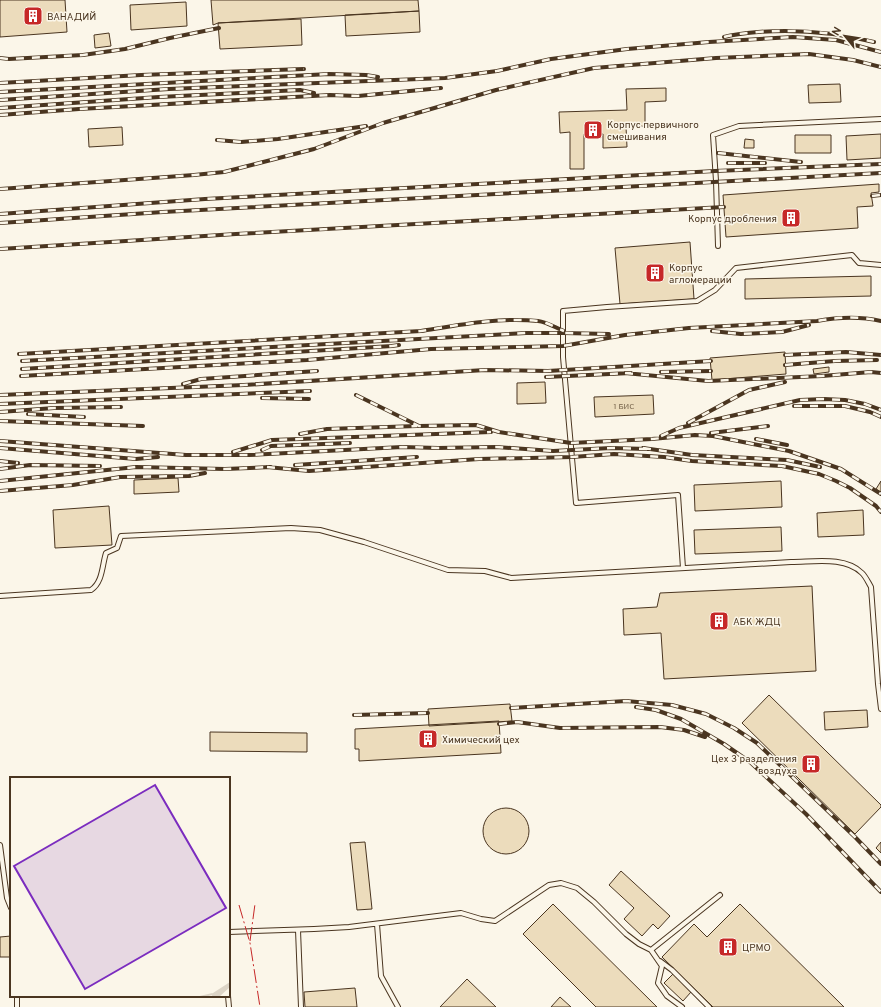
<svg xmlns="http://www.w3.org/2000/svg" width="881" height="1007" viewBox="0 0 881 1007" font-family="Overpass,sans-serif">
<rect width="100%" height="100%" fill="#fbf6e9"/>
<path fill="#ecdcbc" stroke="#4a3520" d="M0,0H65L67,32L0,37Z
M211,0H418L419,11L218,23L213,25Z
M186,2L187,26L131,30L130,5Z
M419,11L420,32L346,36L345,15Z
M301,19L302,45L220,49L218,23Z
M109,33L111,46L95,48L94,35Z
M840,84L841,102L809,103L808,85Z
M666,88V101L645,102V126L626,127L627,147L603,148V134H584V169H570V132L560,133L559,112L627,110L626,89Z
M122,127L123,145L89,147L88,129Z
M881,134V158L847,160L846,136Z
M795,135H831V153H795Z
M745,139L754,140V148H744Z
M879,184V192L871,193L873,206L857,207L858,228L726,237L723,195Z
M690,242L694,299L620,304L615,248Z
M871,276V296L745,299V279Z
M785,352L786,374L712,380L710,358Z
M829,367V372L814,374L813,369Z
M545,382L546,403L517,404V383Z
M653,395L654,414L595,417L594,397Z
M178,478L179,492L134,494V480Z
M781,481L782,507L695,511L694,485Z
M881,481V492L876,489Z
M109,506L112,545L55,548L53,510Z
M863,510L864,535L818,537L817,513Z
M781,527L782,551L695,554L694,530Z
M812,586L816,671L664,679L661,633L624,635L623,609L657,607L660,593Z
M769,695L881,805V807L855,834L742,723Z
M510,704L512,721L429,726L428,709Z
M867,710L868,727L825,730L824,712Z
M499,721L501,753L359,761V749H355V729Z
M210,732L307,733V752L210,751Z
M483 831a23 23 0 1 1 46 0a23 23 0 1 1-46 0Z
M365,842L372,909L357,910L350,843Z
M881,842V853L876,848Z
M621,871L670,916L658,929L653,924L642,936L624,919L634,908L609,885Z
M553,904L657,1007H596L523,934Z
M740,904L844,1007H713L662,957L694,924L707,937Z
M11,936V957H0V937Z
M673,974L691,992L683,1001L664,983Z
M467,979L496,1007H440Z
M355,988L357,1007H305L304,992Z
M560,997L571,1007H551Z"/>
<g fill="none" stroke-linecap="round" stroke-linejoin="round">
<g stroke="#4a3520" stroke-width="6">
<path id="service" d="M718,246L716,181L713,135L739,126L881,119
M683,568L678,495L576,503L563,357V311L607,307L697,301L715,290L736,268L852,255L859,263L881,265
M0,596L91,590C103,582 102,565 106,553L117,548L121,536L291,528L320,530L364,542L448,570L485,571L511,578L791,562C814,562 845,556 862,573C866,577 868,582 871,587L878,684L881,709
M0,845L7,898L11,908
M377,924L381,976L398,1007
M298,930L301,1007
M229,932L314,929L349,927L461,913L481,919L495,921L549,885L561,883L577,888L594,902L626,934L639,944L651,950L662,966L658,983L667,996L682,1007
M651,950L720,895
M660,961L672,970L709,1007
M17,996V1007
M228,996L229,1007"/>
</g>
<use href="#service" stroke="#fbf6e9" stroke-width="4"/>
<g stroke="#4a3520" stroke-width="4">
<path id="rail" d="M724,37C735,34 746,33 758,32C799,29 834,32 874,42
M0,58L9,59L83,55L125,49L170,38L219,28
M0,83L141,75L304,69
M0,92L329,74L366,75L378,77
M0,100L169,89L445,78L497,71L551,59L627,49L709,42L793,37L836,40L881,52
M0,108L159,97L300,90L314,93
M0,115L79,109L330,95L358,96L441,88
M217,140L241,142L278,139L366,126
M718,153L801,162
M728,163H765
M0,189L194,175L224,172L314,149L383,123L496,90L594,68L716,58L809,54L853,60L881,67
M872,196L881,195
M0,214L205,199L715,171L881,164
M0,223L163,212L881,173
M0,249L236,234L724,207
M712,331L741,334L782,332L809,325
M19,354L421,331C459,325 499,317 538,321C547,322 556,328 564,331
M785,355L846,352L881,355
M22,361L526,333H563L609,334
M785,365L835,361L877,360
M22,369L392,346L399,345
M661,372L711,371
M625,373L708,381L822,376L871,372L881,373
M21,376L307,360L431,349L563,346L625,335L689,328L817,321C839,317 859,316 881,321
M546,377L631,373
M183,384L201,379L317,371
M0,395L244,385L485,370L548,371L711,361
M356,395L419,426L476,425L499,432L571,443L652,439L695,435L713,436L758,445L789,451L841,469L881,494
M262,398L309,399
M0,404L310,391
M794,406H845L870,412L881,417
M0,412L54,408L121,407
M28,414L84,417
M0,421L143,426
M688,423L749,390L785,382
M711,433L768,426
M300,434L327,429L417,426
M661,436L679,428L800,400L824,399L845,400L865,404L881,410
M756,439L787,445
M0,441L186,455H249L402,447L438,448L496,447L553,451L611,448L648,449
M0,448L136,459L158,457
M643,448L692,455L787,460L820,467
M262,450L271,446L350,443
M233,452L272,440L491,432
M0,461L18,463
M295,465L417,457
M267,467L309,471L479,459L572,457L614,454L664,457L692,461L782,466L819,474L836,481L850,488L876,506L881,512
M0,469L30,465L100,466
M0,481L136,467L225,469L271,467
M0,491L73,485L120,477L189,476L205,473
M636,707L656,710L681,719L724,744L750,762L806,814L881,892
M511,708L626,701L672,705L706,714L734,728L757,743L855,837L881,864
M354,715L428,713
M499,724L517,722L560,728L660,727L684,730L705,737"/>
</g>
<use href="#rail" stroke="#fbf6e9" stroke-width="2.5" stroke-dasharray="8" stroke-linecap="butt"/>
<path stroke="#c62828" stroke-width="1" stroke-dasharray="14 3 2 3" stroke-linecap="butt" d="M239,905L250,943L260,1007
M250,941L255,904"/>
</g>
<defs>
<g id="building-square" transform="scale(1)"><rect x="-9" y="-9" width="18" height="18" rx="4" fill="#c62828" stroke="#fbf6e9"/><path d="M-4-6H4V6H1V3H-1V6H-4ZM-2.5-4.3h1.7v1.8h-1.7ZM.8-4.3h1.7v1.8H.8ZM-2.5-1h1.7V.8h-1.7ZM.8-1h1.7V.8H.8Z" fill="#fff"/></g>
</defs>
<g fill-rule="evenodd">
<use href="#building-square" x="33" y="16"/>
<use href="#building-square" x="593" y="130"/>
<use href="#building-square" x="791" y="218"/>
<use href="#building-square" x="655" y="273"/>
<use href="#building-square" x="719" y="621"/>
<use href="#building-square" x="428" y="739"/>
<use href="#building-square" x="811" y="764"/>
<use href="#building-square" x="728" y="947"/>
</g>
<g text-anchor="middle" stroke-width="3" stroke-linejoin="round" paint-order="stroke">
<g font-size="8" fill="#725f47">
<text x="624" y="409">1 БИС</text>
</g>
<g font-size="10" fill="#4a3520" stroke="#fbf6e9" text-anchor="start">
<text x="47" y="20">ВАНАДИЙ</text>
<text x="607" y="128">Корпус первичного<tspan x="607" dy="12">смешивания</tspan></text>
<text x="777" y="222" text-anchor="end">Корпус дробления</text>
<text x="669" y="271">Корпус<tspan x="669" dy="12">агломерации</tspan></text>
<text x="733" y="625">АБК ЖДЦ</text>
<text x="442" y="743">Химический цех</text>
<text x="797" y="762" text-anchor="end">Цех 3 разделения<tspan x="797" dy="12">воздуха</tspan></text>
<text x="742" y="951">ЦРМО</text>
</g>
</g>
<g transform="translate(10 777)">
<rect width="220" height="220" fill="#fbf6e9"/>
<path d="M220,205V210L209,220H202L203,216Z" fill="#dcd4c6"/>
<path fill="none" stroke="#dcd4c6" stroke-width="2" d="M190,220L202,217L205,220"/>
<path fill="#7b2cbf" fill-opacity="0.15" stroke="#7b2cbf" stroke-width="2" d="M145,8L216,131L75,212L4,89Z"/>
<rect width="220" height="220" fill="none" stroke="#4a3520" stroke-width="2"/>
</g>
<g transform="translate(845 36) rotate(300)" stroke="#fbf6e9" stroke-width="3" paint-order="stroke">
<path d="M0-3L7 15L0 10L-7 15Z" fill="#4a3520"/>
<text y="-6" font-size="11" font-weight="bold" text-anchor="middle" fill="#4a3520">N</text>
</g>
</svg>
